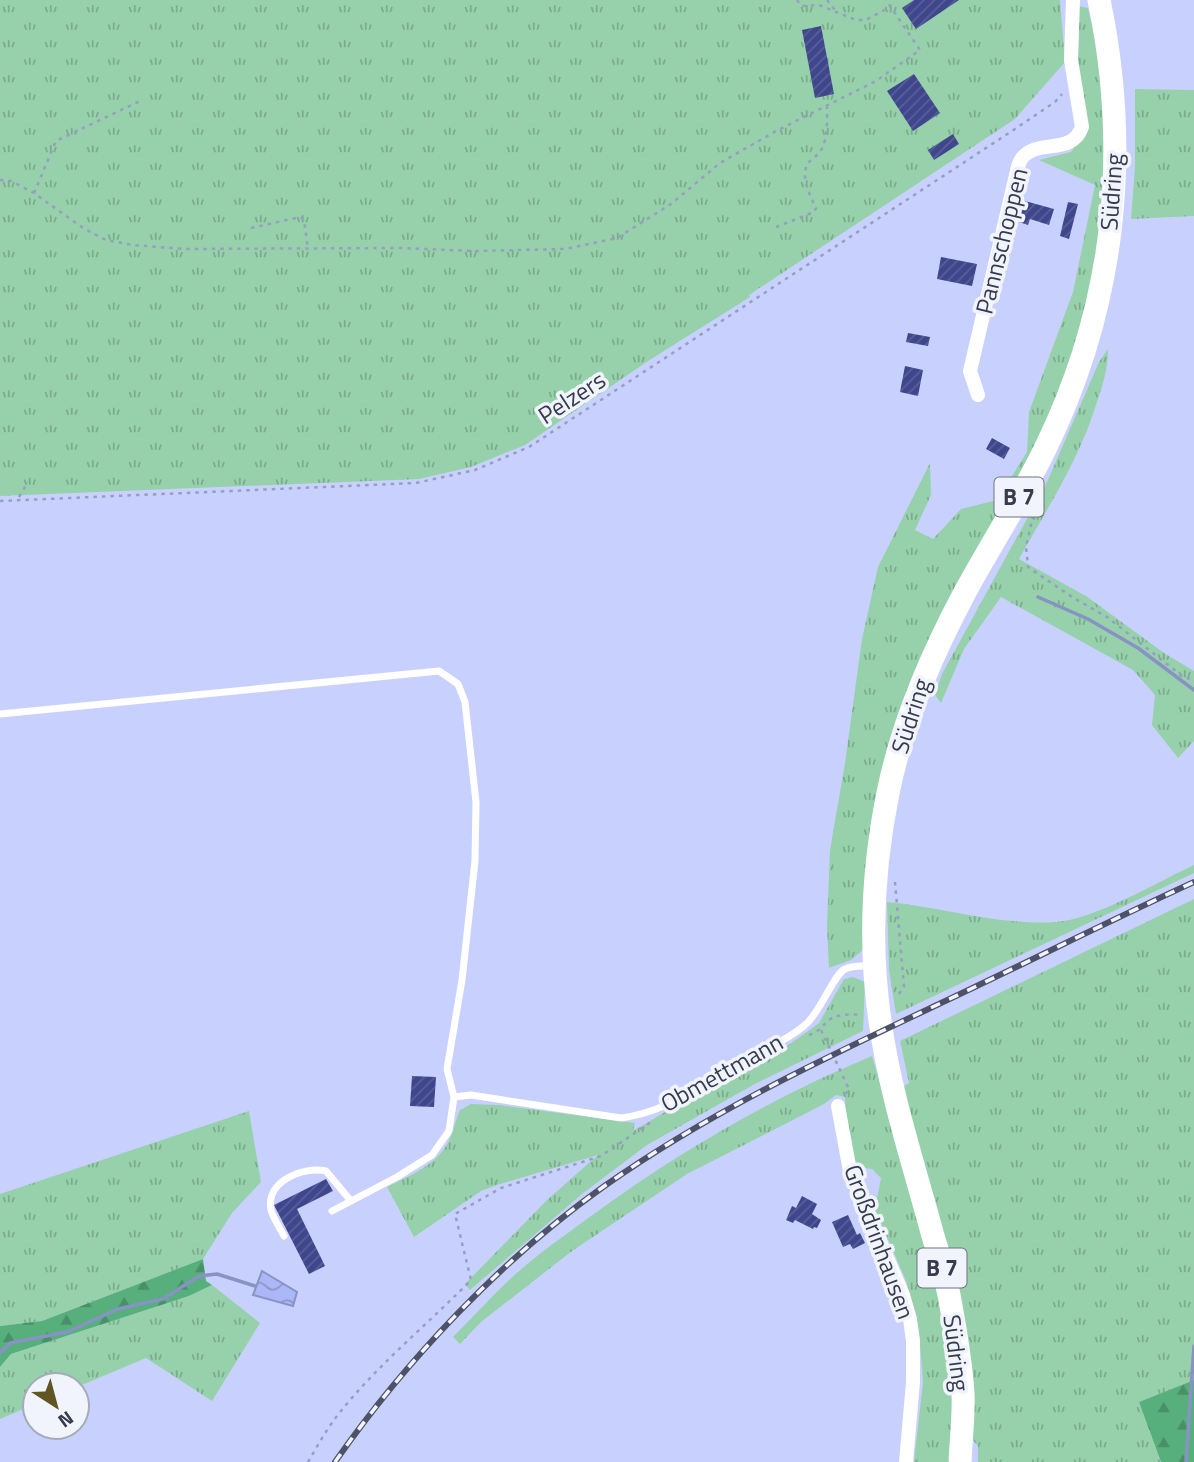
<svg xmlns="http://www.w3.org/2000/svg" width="1194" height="1462" viewBox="0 0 1194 1462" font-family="'Titillium Web',sans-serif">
<defs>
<pattern id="grass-tufts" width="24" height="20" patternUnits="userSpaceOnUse" patternTransform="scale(1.75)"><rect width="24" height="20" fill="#96d1ab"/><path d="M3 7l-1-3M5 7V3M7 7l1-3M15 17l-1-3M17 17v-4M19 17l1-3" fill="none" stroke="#7bab8d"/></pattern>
<pattern id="forest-firs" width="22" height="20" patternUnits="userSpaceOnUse" patternTransform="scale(1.75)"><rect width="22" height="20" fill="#57af7c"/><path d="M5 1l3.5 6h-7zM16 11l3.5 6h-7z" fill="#499068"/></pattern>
<pattern id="water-waves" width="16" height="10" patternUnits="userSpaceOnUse" patternTransform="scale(1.75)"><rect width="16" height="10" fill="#abb7f7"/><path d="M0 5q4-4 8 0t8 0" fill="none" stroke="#8c96ca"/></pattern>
<pattern id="building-hatch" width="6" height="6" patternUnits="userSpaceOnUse" patternTransform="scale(1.75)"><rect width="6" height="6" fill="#3f468c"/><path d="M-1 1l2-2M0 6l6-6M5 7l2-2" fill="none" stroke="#595f98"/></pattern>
</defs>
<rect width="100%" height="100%" fill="#c8d1fe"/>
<path fill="url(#grass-tufts)" d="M0,0H1060L1065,62L1015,119L749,295L750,297L648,361L525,445L471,467L419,479L0,496Z
M1079,6L1088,8L1099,56L1108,204L1077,350L1045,433L923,659L863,950L851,960L829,968L827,926L830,850L845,763L862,639L878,567L930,463L931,495L915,530L933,539L961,509L997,500L1027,452L1029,412L1073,292L1095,185L1039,160L1071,152L1086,128L1078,63Z
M1135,89L1194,90V216L1131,219L1135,167Z
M1108,349C1108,369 1103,384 1097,402C1079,460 1048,507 1019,559L1086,596L1164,653L1194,671V741L1178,758L1152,725L1155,695L1133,670L1001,597L964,649L941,703L935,695L942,674L1047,482L1099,362Z
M1194,865V873L896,1014L889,970L887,902C943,907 1000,926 1056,922C1096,919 1157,882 1194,865Z
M1194,899V1380L1139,1402L1161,1462H978V1446L970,1437L901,1088L909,1083L900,1041Z
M853,977L865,982L863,1031L753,1085L647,1145L582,1194L470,1290L465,1284L547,1200L598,1155L500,1184L481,1191L414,1237L387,1187C407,1177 434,1166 446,1146C453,1135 455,1121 460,1110L471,1104L499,1105L635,1123L633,1131L741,1067L790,1044L819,1023L844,979Z
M872,1056L939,1280L953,1381V1462H914L923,1382L919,1332L907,1283L875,1209L881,1178L872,1169L854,1166L846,1125L845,1097L836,1095L824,1104L687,1174L572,1251L481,1322L460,1344L453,1337C472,1318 490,1298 509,1280C536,1255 568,1233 598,1211C682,1150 775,1096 872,1056Z
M249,1111L261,1182L232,1213L203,1259L42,1321L0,1326V1194Z
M212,1285L260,1323L212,1401L146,1358L77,1387V1385H35V1404L0,1419V1367L11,1354L189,1296Z"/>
<path fill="url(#forest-firs)" d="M203,1259L206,1281L212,1285L189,1296L11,1354L0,1367V1326L42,1321Z
M1194,1380V1462H1161L1139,1402Z"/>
<path fill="url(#water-waves)" stroke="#8892c4" stroke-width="2" d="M262,1271L297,1292L293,1306L253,1295Z"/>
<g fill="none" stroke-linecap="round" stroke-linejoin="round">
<path stroke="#8892c4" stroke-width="3.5" d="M1038,597L1088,619L1138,648L1194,690
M0,1353L10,1343L67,1332L118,1309L163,1299L199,1276L217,1274L255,1286
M1186,1462L1194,1346"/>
</g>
<path fill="url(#building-hatch)" d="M914,0H959L916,29L902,8Z
M821,26L834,94L815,98L802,30Z
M914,74L940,113L913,131L887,91Z
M953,134L959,144L934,160L928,150Z
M1025,201L1054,209L1049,225L1030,219L1028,225L1019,222Z
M1068,202L1078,204L1069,239L1060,236Z
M941,257L977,264L972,286L937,279Z
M908,333L930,337L928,346L906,342Z
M905,366L923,370L918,396L900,392Z
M992,438L1010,448L1004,459L986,449Z
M412,1076L436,1077L434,1107L410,1106Z
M326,1179L333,1191L297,1209L325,1266L309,1274L274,1205Z
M802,1196L817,1204L812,1214L821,1220L817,1228L814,1227L813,1229L795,1220L793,1223L786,1220L792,1206L796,1208Z
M848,1215L857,1235L860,1233L865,1243L853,1249L850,1244L843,1247L832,1222Z"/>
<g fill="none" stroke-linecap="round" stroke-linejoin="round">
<path stroke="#979ec2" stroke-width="2.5" stroke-dasharray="3.5 5" stroke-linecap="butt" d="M797,0L801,6L819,5L856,20H866L890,7
M827,0L835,10
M0,180L11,181L34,193L83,228L106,240L133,245L184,249L400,248L474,251L565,249L617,238L671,204L720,163L776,131L876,81L920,50L886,0
M34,193L56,141L140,101
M776,227L814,212L816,208C810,196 799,174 809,162C813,158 818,155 821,150C828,139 827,120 827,107
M251,228L300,217L304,220L308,249
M19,497L28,482
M0,501L416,483L475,470L529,447L1012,131L1055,102L1062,94
M1035,507L1026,547L1028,567L1072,597L1107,617L1181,675L1194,681
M895,882L904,987L896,998
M821,1030L849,1089L844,1096
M809,1035C823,1030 823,1023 832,1018C841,1014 852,1014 862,1015
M308,1462C317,1447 326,1430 337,1416C376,1366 427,1325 471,1280L455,1214L501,1188L601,1156L651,1122"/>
<path stroke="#fff" stroke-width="7" d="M0,714L439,671L458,684L465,702L476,802L475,861L462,980L447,1069L454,1097L449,1131L432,1155L397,1177L332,1211
M454,1097L471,1095L621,1118C672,1111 692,1087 735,1064C758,1052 785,1042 805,1025C821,1012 833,975 845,969C852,965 863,966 871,966
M284,1236C280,1228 273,1218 271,1210C265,1181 304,1166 326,1171L351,1201"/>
<path stroke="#fff" stroke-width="14" d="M978,395L970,371L1016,175C1017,170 1019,162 1022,158C1038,138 1072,156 1082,127L1071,60L1073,0
M838,1106L850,1171L903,1295L910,1319L913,1341V1382L906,1462"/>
<path stroke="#fff" stroke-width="23" d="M960,1462C961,1439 964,1416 963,1393C961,1361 955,1327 949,1295C945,1275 939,1255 933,1236C914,1165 890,1094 880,1021C869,945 873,867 888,793C902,723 931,656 964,594C991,544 1022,497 1046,447C1115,305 1131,153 1099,0"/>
<g stroke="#4e5269" stroke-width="6">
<path id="rail" d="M335,1462C406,1360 502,1259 603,1187C709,1112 825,1058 941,1003C1026,963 1109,921 1194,882"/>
</g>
<use href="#rail" stroke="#f2f4fd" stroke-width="3.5" stroke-dasharray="10" stroke-linecap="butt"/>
</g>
<g text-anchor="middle" stroke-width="7" stroke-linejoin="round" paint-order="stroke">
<g fill="#f2f4fd" stroke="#6f7282" stroke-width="2">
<rect x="994.5" y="477.5" width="49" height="39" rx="5"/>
<rect x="917.5" y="1248.5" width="49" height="39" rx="5"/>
</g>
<g font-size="23" font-weight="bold" fill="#373b4d">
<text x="1019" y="505">B 7</text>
<text x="942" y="1276">B 7</text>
</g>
<g font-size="24" fill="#373b4d" stroke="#f2f4fd">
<text transform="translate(1112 192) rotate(-86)" y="8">Südring</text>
<text transform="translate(1002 241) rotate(-76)" y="8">Pannschoppen</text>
<text transform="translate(572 398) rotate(-33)" y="8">Pelzers</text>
<text transform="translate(911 716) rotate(-72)" y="8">Südring</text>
<text transform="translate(722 1073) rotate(-29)" y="8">Obmettmann</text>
<text transform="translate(879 1242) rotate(70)" y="8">Großdrinhausen</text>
<text transform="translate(956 1353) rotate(83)" y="8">Südring</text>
</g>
</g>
<g transform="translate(56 1406) rotate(144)"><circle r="33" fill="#f2f4fd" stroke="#a7aab7" stroke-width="2"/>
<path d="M0-5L12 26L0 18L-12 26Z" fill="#615522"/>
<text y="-10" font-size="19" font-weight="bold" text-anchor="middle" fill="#373b4d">N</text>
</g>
</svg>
